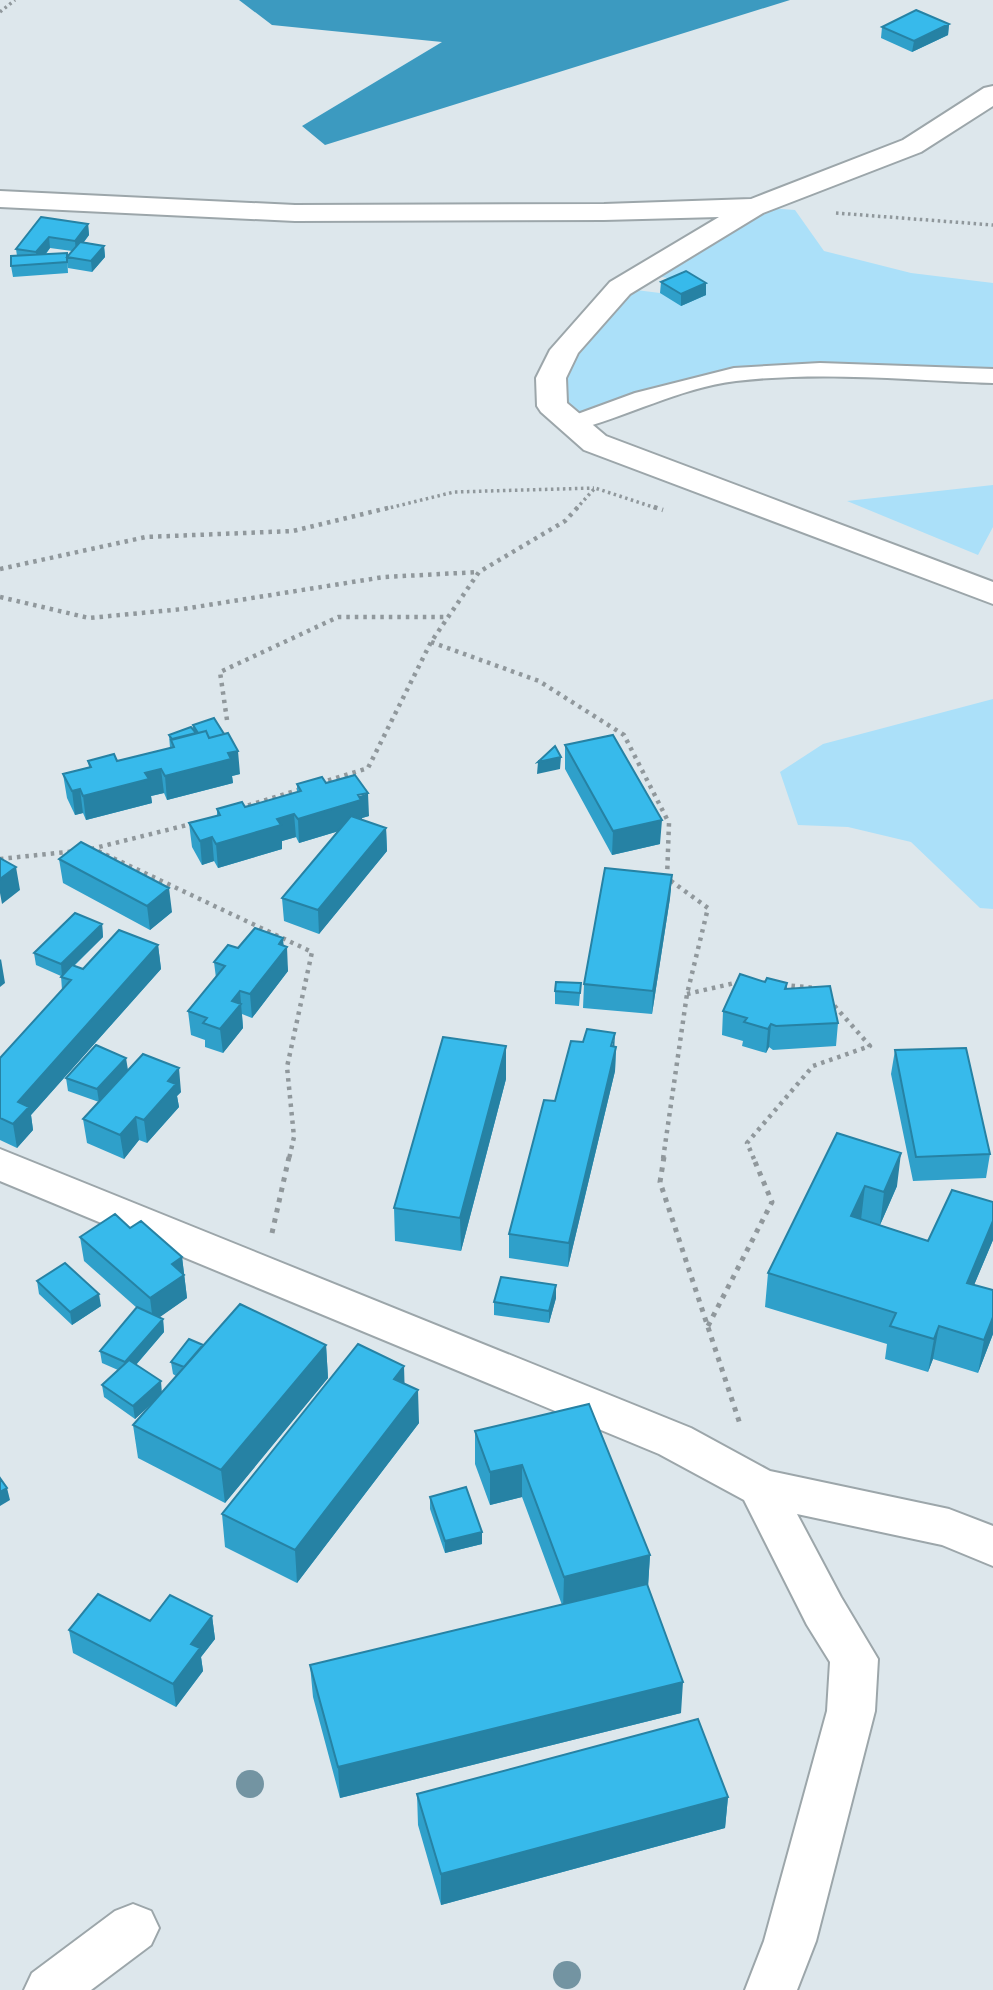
<svg xmlns="http://www.w3.org/2000/svg" width="993" height="1990" viewBox="0 0 993 1990" font-family="Manrope,sans-serif">
<rect width="100%" height="100%" fill="#dde7ec"/>
<path fill="#abe0f9" d="M755,207L795,210L824,251L911,273L993,283V376L734,375L572,424L552,406L565,350L620,288L660,293L685,282L644,273Z
M993,485V527L978,555L847,501Z
M993,699V909L980,908L911,842L848,827L798,825L780,772L823,744Z"/>
<path fill="#3c9ac0" d="M239,0H790L325,145L302,126L442,42L272,25Z"/>
<g fill="none" stroke-linecap="round" stroke-linejoin="round">
<g stroke="#9ca6aa" stroke-width="4">
<path id="service" d="M820,363L993,369V383C908,380 821,371 736,381C679,388 627,417 572,431L564,429L561,424L564,419L635,393L734,368Z"/>
</g>
<g stroke="#9ca6aa" stroke-width="4">
<path id="minor" d="M993,86V106L921,152L763,213L630,294L578,353L566,378L567,403L606,436L993,582V604L584,450L541,412L537,406L536,378L550,350L610,282L719,217L604,220L295,221L0,207V191L295,205L604,204L751,199L903,140L984,88Z
M0,1149L691,1428L770,1471L949,1509L993,1526V1566L942,1545L797,1514L841,1597L878,1659L875,1711L816,1941L797,1990H745L764,1941L827,1711L830,1662L807,1625L744,1500L659,1454L0,1181Z
M133,1904L151,1911L159,1928L151,1945L91,1990H24L32,1973L115,1911Z"/>
</g>
<path stroke="#90989c" stroke-width="3.5" stroke-dasharray="2.5 3.5" stroke-linecap="butt" d="M0,12L15,0
M836,213L993,225
M385,509L454,492L594,488
M576,509L595,488L659,509"/>
<path stroke="#90989c" stroke-width="4.5" stroke-dasharray="3.5 5" stroke-linecap="butt" d="M654,507L663,510
M0,569L146,537L293,531L392,507
M0,597L89,618L183,609L384,577L479,572
M431,642L539,681L624,735L669,823L667,878L708,908L687,994L663,1159
M227,720L220,672L338,617H448
M320,783L368,768L431,642L479,572L565,521L578,507
M240,808L301,789
M91,849L195,823
M98,851L312,952L287,1067L294,1137L289,1159
M0,859L76,851
M783,985L816,988
M687,994L739,982
M754,1159L747,1143L813,1066L870,1046L832,1003"/>
<path stroke="#90989c" stroke-width="5" stroke-dasharray="4.5 6" stroke-linecap="butt" d="M664,1157L660,1182L740,1424
M272,1233L289,1157
M708,1326L772,1202L753,1157"/>
<use href="#service" fill="#fff" fill-rule="evenodd"/>
<use href="#minor" fill="#fff" fill-rule="evenodd"/>
</g>
<g fill="#7394a2">
<circle cx="250" cy="1784" r="14"/>
<circle cx="567" cy="1975" r="14"/>
</g>
<path fill="#2fa0ca" d="M949,24L948,35L912,52L881,38L882,27Z
M88,224L89,235L84,242L104,246L105,257L92,272L68,268L67,257L72,251L50,248L46,254L67,253L68,273L13,277L11,266L17,256L16,249Z
M661,282L706,295L681,306L660,293Z
M193,725L240,774L232,776L233,783L167,800L164,793L151,796L152,803L86,820L83,813L75,815L67,798L63,774L89,767L88,761H117L170,748L169,735L193,730Z
M565,745L660,844L612,855L565,769Z
M326,783L369,816L362,818V820L386,828L387,851L319,934L284,921L282,898L339,831L299,843L296,837L282,841V849L218,868L214,861L202,865L192,847L189,823L217,816V809L245,807L297,792V784Z
M59,859L172,912L150,930L63,883Z
M672,875L670,898L652,1014L583,1008L584,984Z
M102,924L103,937L74,966L83,969L158,945L161,969L31,1115L33,1130L17,1148L0,1140V1058L62,990L61,976L36,965L34,953Z
M284,946L288,971L252,1018L242,1014L243,1028L223,1053L205,1047V1040L191,1035L188,1011L216,978L214,962L238,948Z
M765,982L787,983V989L838,1023L836,1046L773,1050L769,1047L766,1053L742,1046L743,1041L722,1035L723,1011Z
M581,983L579,1006L555,1004V991Z
M506,1046V1079L461,1251L395,1241L394,1208Z
M614,1047H616L615,1071L568,1267L509,1258V1234Z
M895,1050L990,1154L986,1178L913,1181L891,1074Z
M128,1070L181,1092L177,1096L179,1107L147,1143L139,1140L124,1159L87,1143L83,1119L99,1102L68,1091L66,1078Z
M837,1133L897,1186L880,1225L928,1241L993,1202V1240L974,1285L993,1290V1334L978,1373L933,1359L928,1372L885,1359L887,1344L765,1307L768,1273Z
M130,1228L182,1257L187,1298L159,1317L163,1319L164,1332L136,1365L162,1392L176,1376L173,1374L171,1362L203,1345H326L328,1378L225,1503L138,1458L133,1425L154,1401L135,1419L104,1397L102,1385L118,1370L102,1363L100,1351L137,1308L84,1261L80,1237Z
M37,1281L101,1306L72,1325L39,1294Z
M556,1285V1298L549,1323L494,1315V1302Z
M405,1384L419,1423L297,1583L225,1547L222,1514Z
M475,1431L650,1555L648,1586L681,1713L340,1798L313,1697L310,1665L562,1605L522,1497L490,1505L475,1464Z
M430,1497L482,1532V1544L445,1553L430,1509Z
M212,1616L215,1639L201,1657L203,1671L176,1707L73,1653L69,1630L150,1621Z
M417,1794L728,1797L725,1828L441,1905L418,1825Z"/>
<path fill="#2682a4" d="M949,24L948,35L912,52L914,41Z
M88,224L89,235L76,252L75,241Z
M49,237L50,248L37,264L36,252Z
M104,246L105,257L92,272L91,261Z
M706,283V295L681,306V294Z
M238,751L240,774L232,776L233,783L167,800L165,776L228,753Z
M561,757L560,769L537,774L538,762Z
M161,769L164,793L151,796L152,803L86,820L83,796L145,773Z
M80,789L83,813L75,815L72,791Z
M368,793L369,816L362,818V824L299,843L298,819Z
M294,814L296,837L282,841V849L218,868L216,844L277,819Z
M662,820L660,844L612,855L613,831Z
M386,828L387,851L319,934L318,910Z
M212,837L214,861L202,865L200,841Z
M16,867L20,890L2,904L0,893V879Z
M672,875L670,898L652,1014L653,991Z
M169,888L172,912L150,930L147,906Z
M102,924L103,937L62,977L61,964Z
M283,938L284,950L287,947L288,971L252,1018L250,994L279,944Z
M158,945L161,969L31,1115L33,1130L17,1148L13,1124L18,1102Z
M1,959L5,983L0,987V960Z
M240,991L243,1028L223,1053L220,1029L232,1001Z
M771,1024L769,1047L766,1053L768,1029Z
M615,1033L614,1055L616,1047L615,1071L568,1267L569,1243Z
M506,1046V1079L461,1251L460,1218Z
M126,1058L128,1070L99,1102L97,1089Z
M179,1068L181,1092L177,1096L179,1107L147,1143L144,1120L168,1081Z
M136,1117L139,1140L124,1159L120,1135Z
M901,1153L897,1186L880,1225L884,1192Z
M865,1186L861,1220L851,1216Z
M993,1221V1240L961,1316L967,1283Z
M182,1257L187,1298L153,1322L150,1298L172,1264Z
M556,1285V1298L549,1323V1311Z
M99,1294L101,1306L72,1325L70,1312Z
M993,1317V1334L978,1373L984,1340Z
M163,1319L164,1332L127,1375L125,1362Z
M939,1326L933,1359L928,1372L934,1339Z
M326,1345L328,1378L225,1503L221,1470Z
M404,1366L405,1399L394,1379Z
M161,1381L162,1394L135,1419L133,1406Z
M418,1390L419,1423L297,1583L295,1550Z
M522,1465V1497L490,1505V1472Z
M7,1488L10,1500L0,1506V1492Z
M482,1532V1544L445,1553V1541Z
M650,1555L648,1587L563,1609L564,1577Z
M212,1616L215,1639L201,1657L203,1671L176,1707L173,1684L191,1644Z
M683,1682L681,1713L340,1798L338,1767Z
M728,1797L725,1828L441,1905V1874Z"/>
<path fill="#37baeb" stroke="#2682a4" stroke-width="2" d="M916,10L949,24L914,41L882,27Z
M41,217L88,224L75,241L49,237L36,252L16,249Z
M80,242L104,246L91,261L67,257Z
M67,253V262L11,266V256Z
M686,271L706,283L681,294L661,282Z
M214,718L224,734L209,738L206,731L198,733L193,725Z
M191,727L196,733L172,739L169,735Z
M206,731L209,738L228,733L238,751L228,753L231,759L165,776L161,769L145,773L149,779L83,796L80,789L72,791L63,774L91,767L88,761L114,754L117,761L174,747L171,740Z
M613,735L662,820L613,831L565,745Z
M555,746L561,757L538,762Z
M355,775L368,793L358,795L361,800L298,819L294,814L277,819L281,825L216,844L212,837L200,841L189,823L220,815L217,809L242,802L245,807L301,791L297,784L322,777L326,783Z
M351,816L386,828L318,910L282,898Z
M81,842L169,888L147,906L59,859Z
M0,858L16,867L0,879Z
M605,868L672,875L653,991L584,984Z
M75,913L102,924L61,964L34,953Z
M255,928L283,938L279,944L287,947L250,994L240,991L232,1001L241,1004L220,1029L203,1023L207,1018L188,1011L225,966L214,962L228,945L238,948Z
M119,930L158,945L18,1102L29,1107L13,1124L0,1118V1058L71,980L61,977L72,965L83,969Z
M740,974L765,982L767,978L787,983L785,989L830,986L838,1023L776,1026L771,1024L768,1029L744,1022L747,1018L723,1011Z
M556,982L581,983L580,993L555,991Z
M587,1029L615,1033L611,1046L616,1047L569,1243L509,1234L544,1100L555,1101L571,1041L583,1042Z
M443,1037L506,1046L460,1218L394,1208Z
M96,1045L126,1058L97,1089L66,1078Z
M966,1048L990,1154L916,1157L895,1050Z
M143,1054L179,1068L168,1081L176,1084L144,1120L136,1117L120,1135L83,1119Z
M837,1133L901,1153L884,1192L865,1186L851,1216L928,1241L952,1190L993,1202V1221L967,1283L993,1290V1317L984,1340L939,1326L934,1339L890,1326L896,1313L768,1273Z
M115,1214L130,1228L141,1221L182,1257L172,1264L184,1275L150,1298L80,1237Z
M65,1263L99,1294L70,1312L37,1281Z
M501,1277L556,1285L549,1311L494,1302Z
M240,1304L326,1345L221,1470L133,1425Z
M137,1307L163,1319L125,1362L100,1351Z
M189,1339L203,1345L184,1367L171,1362Z
M358,1344L404,1366L394,1379L418,1390L295,1550L222,1514Z
M129,1360L161,1381L133,1406L102,1385Z
M589,1404L650,1555L564,1577L522,1465L490,1472L475,1431Z
M0,1478L7,1488L0,1492Z
M466,1487L482,1532L445,1541L430,1497Z
M647,1584L683,1682L338,1767L310,1665Z
M98,1594L150,1621L170,1595L212,1616L191,1644L200,1648L173,1684L69,1630Z
M698,1719L728,1797L441,1874L417,1794Z"/>
</svg>
